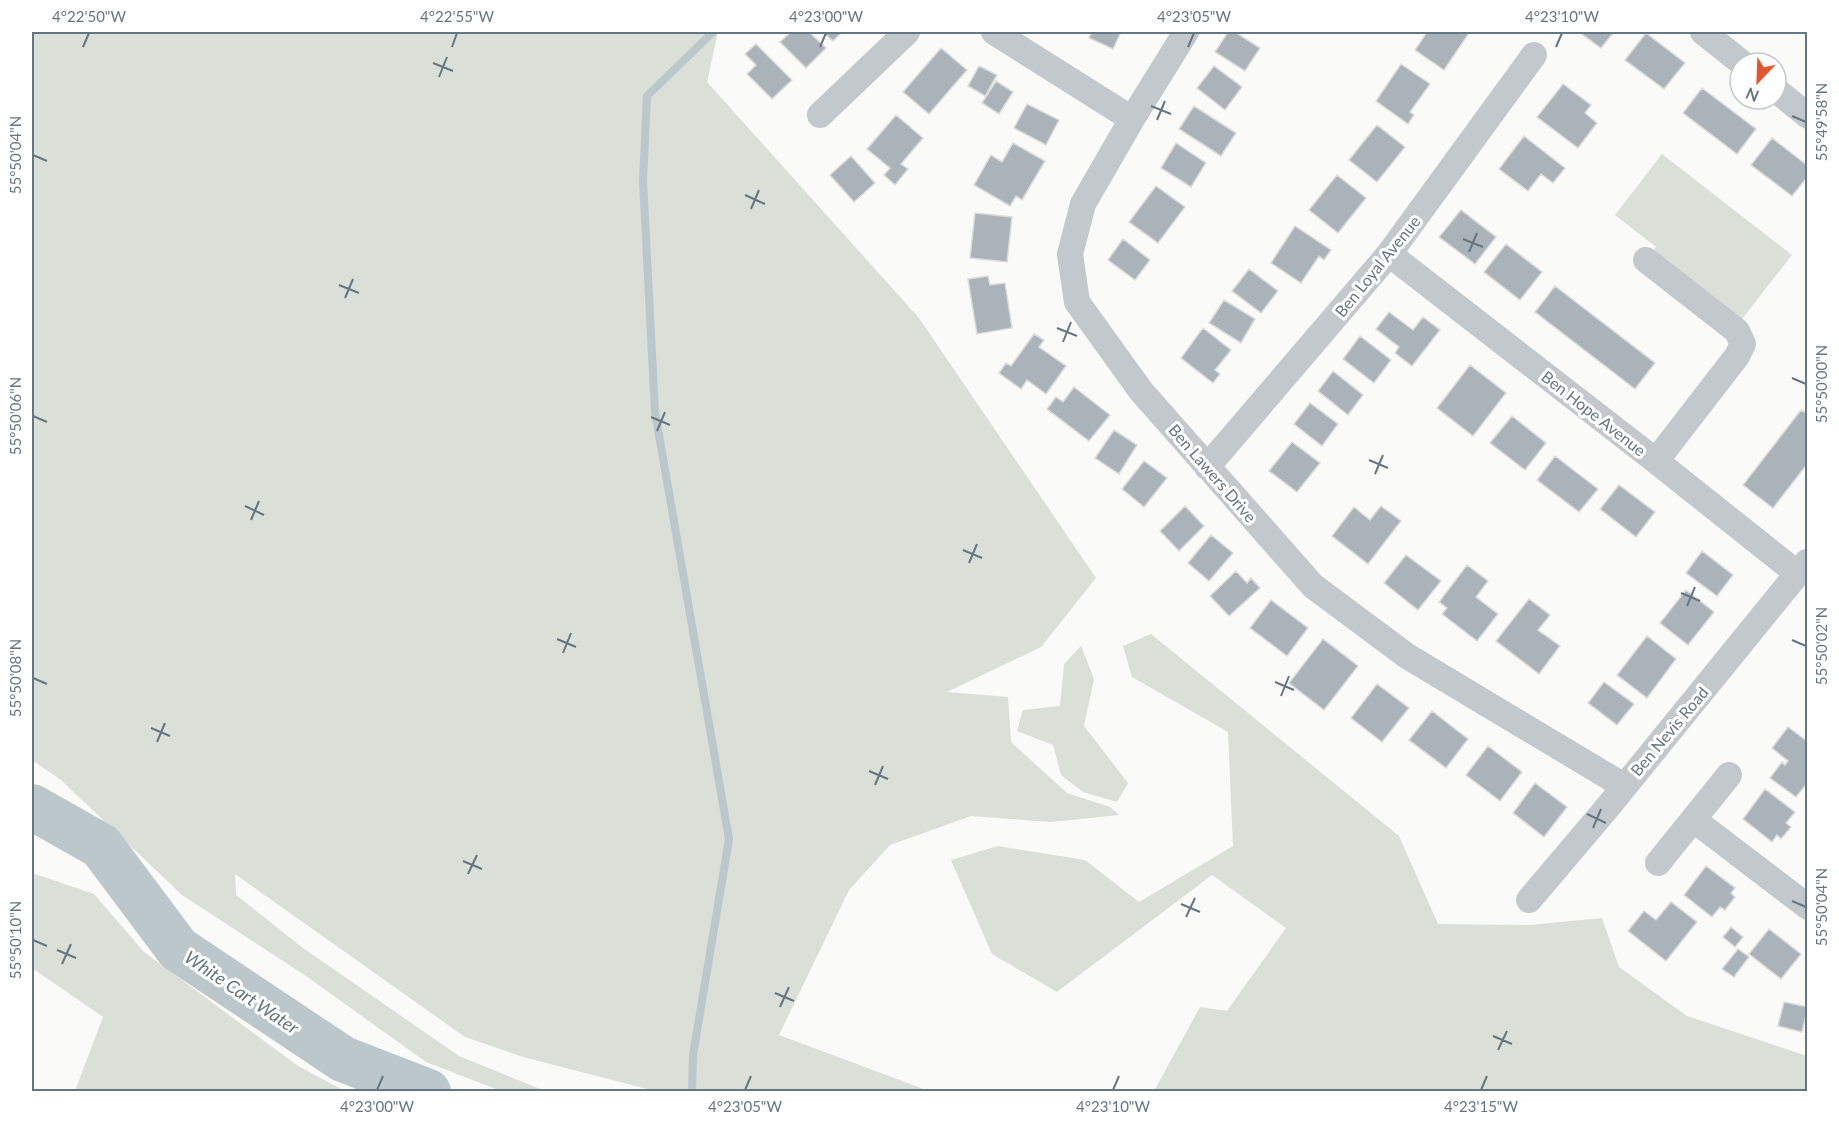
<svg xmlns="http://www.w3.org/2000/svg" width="1839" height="1123" font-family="Lato,sans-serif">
	<rect width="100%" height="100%" fill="#fafaf8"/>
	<!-- green -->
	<path fill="#dadfd7" d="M 32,32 L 718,32 L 707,82 L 919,318 L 1096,578 L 1041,647 L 947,692 L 1008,697 L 1011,742 L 1067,793 L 1110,807 L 1119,815 L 1051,822 L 971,816 L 890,845 L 849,890 L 779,1035 L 929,1091 L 655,1091 L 523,1057 L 465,1037 L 235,874 L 236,895 L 303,948 L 459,1056 L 545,1091 L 501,1091 L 426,1062 L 306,976 L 182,895 L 61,780 L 32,760 Z
		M 1662,154 L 1792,255 L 1742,319 L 1653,251 L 1656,247 L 1615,215 Z
		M 1151,634 L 1399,836 L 1438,924 L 1530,925 L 1602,918 L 1619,967 L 1687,1016 L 1807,1056 L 1807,1091 L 1154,1091 L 1200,1007 L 1227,1011 L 1286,928 L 1212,875 L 1057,992 L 992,954 L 951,860 L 998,846 L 1085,860 L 1139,902 L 1233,846 L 1228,732 L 1132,677 L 1123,646 Z
		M 1081,646 L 1094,679 L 1084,726 L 1128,783 L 1117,802 L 1083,792 L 1061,775 L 1053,745 L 1017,731 L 1023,710 L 1060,706 L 1064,664 Z
		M 32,873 L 94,894 L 144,952 L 298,1066 L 345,1091 L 75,1091 L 103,1017 L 32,968 Z"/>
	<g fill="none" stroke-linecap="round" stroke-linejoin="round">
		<!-- stream -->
		<path stroke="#bbc7cb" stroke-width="8" d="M 692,1092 L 693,1055 L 729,839 L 655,412 L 643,181 L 647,96 L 713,32"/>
		<!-- river -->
		<path stroke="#bbc7cb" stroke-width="46" d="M 32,807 L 101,846 L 178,949 L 343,1059 L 428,1092"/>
	</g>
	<!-- building -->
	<path fill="#aab3b9" stroke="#dcdcda" stroke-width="1.5" d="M 791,32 L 809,32 L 826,48 L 806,68 L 780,42 Z
		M 823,32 L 842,32 L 833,41 Z
		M 1092,32 L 1121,32 L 1113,49 L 1089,38 Z
		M 1228,32 L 1235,32 L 1260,48 L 1245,71 L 1215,52 Z
		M 1427,32 L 1467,32 L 1469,33 L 1444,70 L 1415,50 Z
		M 1579,32 L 1614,32 L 1601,48 Z
		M 1646,33 L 1685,63 L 1664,89 L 1625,60 Z
		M 756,44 L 792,80 L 772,99 L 747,74 L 756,65 L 745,54 Z
		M 941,48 L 967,70 L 929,114 L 903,92 Z
		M 1401,64 L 1430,84 L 1410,112 L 1414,115 L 1408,124 L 1376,101 Z
		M 979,66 L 997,75 L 985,96 L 968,86 Z
		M 1214,66 L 1242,87 L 1225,110 L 1197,88 Z
		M 996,81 L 1013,92 L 999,114 L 982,103 Z
		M 1563,84 L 1591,105 L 1585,113 L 1597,123 L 1578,148 L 1537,117 Z
		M 1702,88 L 1756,129 L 1737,154 L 1683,113 Z
		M 1027,104 L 1059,120 L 1046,145 L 1014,128 Z
		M 1194,106 L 1236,133 L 1221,156 L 1179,129 Z
		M 896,115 L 923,138 L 901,164 L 908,169 L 895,185 L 884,175 L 890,168 L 867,149 Z
		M 1377,125 L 1405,147 L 1377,182 L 1349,160 Z
		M 1524,136 L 1565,168 L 1553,183 L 1541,174 L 1528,191 L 1499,169 Z
		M 1772,138 L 1808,166 L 1808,176 L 1792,196 L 1751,165 Z
		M 1013,143 L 1045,161 L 1022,200 L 1016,196 L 1010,206 L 974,185 L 991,155 L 1002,162 Z
		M 1176,143 L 1206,163 L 1191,187 L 1161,168 Z
		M 851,156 L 875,183 L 854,202 L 830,175 Z
		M 1337,175 L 1366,198 L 1338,233 L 1309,210 Z
		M 1156,186 L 1185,207 L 1158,243 L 1129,222 Z
		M 1461,210 L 1496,237 L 1475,264 L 1439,237 Z
		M 975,213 L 1012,217 L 1007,262 L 970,258 Z
		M 1295,226 L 1331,250 L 1324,260 L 1319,256 L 1301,283 L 1271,263 Z
		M 1123,239 L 1150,260 L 1135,280 L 1108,260 Z
		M 1506,244 L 1542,272 L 1520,300 L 1484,272 Z
		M 1249,269 L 1278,291 L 1261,313 L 1232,291 Z
		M 988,276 L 990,285 L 1005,283 L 1012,328 L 977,334 L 968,279 Z
		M 1555,286 L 1655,363 L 1635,389 L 1535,312 Z
		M 1224,300 L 1255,319 L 1241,343 L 1209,323 Z
		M 1389,312 L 1413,330 L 1423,317 L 1440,330 L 1412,366 L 1395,353 L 1399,347 L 1376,329 Z
		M 1203,328 L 1231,350 L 1215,370 L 1220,374 L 1213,383 L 1181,358 Z
		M 1034,334 L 1044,340 L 1039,347 L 1066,366 L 1046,394 L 1027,380 L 1021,389 L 999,373 L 1006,363 L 1011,366 Z
		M 1360,336 L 1391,360 L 1374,383 L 1343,359 Z
		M 1470,365 L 1506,393 L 1473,436 L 1437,408 Z
		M 1333,371 L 1363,395 L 1348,415 L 1318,391 Z
		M 1074,387 L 1110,415 L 1089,441 L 1047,409 L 1056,397 L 1063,402 Z
		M 1310,403 L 1338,424 L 1322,446 L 1294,424 Z
		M 1801,410 L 1808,414 L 1808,463 L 1773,508 L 1743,485 Z
		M 1512,416 L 1546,443 L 1525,470 L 1490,443 Z
		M 1114,430 L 1137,445 L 1119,474 L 1095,458 Z
		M 1292,442 L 1320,463 L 1297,492 L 1269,471 Z
		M 1555,456 L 1598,489 L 1579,512 L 1537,480 Z
		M 1144,461 L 1167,478 L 1144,507 L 1122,489 Z
		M 1619,485 L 1655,512 L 1636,537 L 1600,509 Z
		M 1185,506 L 1204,526 L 1179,551 L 1160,531 Z
		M 1381,506 L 1401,521 L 1368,564 L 1332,536 L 1354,507 L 1370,520 Z
		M 1211,535 L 1233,553 L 1209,581 L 1188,563 Z
		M 1702,551 L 1733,575 L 1717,596 L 1686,573 Z
		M 1406,555 L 1441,581 L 1418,610 L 1384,583 Z
		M 1467,565 L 1488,581 L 1476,597 L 1498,614 L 1477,641 L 1442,614 L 1447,608 L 1439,602 Z
		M 1236,571 L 1247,583 L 1251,578 L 1260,588 L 1229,616 L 1210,596 Z
		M 1686,590 L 1714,612 L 1688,645 L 1660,623 Z
		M 1529,599 L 1550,615 L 1538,630 L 1560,646 L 1539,674 L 1496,641 Z
		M 1271,600 L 1308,628 L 1287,656 L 1250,628 Z
		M 1647,636 L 1676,659 L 1647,698 L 1617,675 Z
		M 1323,639 L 1358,666 L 1324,710 L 1289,683 Z
		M 1604,682 L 1634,704 L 1617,725 L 1588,703 Z
		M 1377,684 L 1409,708 L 1382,742 L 1351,718 Z
		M 1432,711 L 1468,739 L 1446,768 L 1409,740 Z
		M 1788,727 L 1808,742 L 1808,782 L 1796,797 L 1770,778 L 1782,762 L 1785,765 L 1788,761 L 1772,748 Z
		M 1488,746 L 1522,772 L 1500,801 L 1466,775 Z
		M 1535,783 L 1567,807 L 1544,837 L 1513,813 Z
		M 1765,789 L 1795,812 L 1786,823 L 1791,827 L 1781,839 L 1777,835 L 1772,842 L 1743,819 Z
		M 1706,866 L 1735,888 L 1731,893 L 1735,897 L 1725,910 L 1720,907 L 1712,917 L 1684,895 Z
		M 1671,902 L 1697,922 L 1666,961 L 1628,931 L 1644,911 L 1656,920 Z
		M 1731,927 L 1743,937 L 1735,947 L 1723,937 Z
		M 1769,929 L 1801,954 L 1781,979 L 1749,954 Z
		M 1738,949 L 1749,957 L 1734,977 L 1722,969 Z
		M 1784,1002 L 1808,1007 L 1802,1032 L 1778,1026 Z"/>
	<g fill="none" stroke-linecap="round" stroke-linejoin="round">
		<!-- minor -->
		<path stroke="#c3c8cc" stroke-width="26" d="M 994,32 L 1132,119
			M 1186,32 L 1132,119 L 1083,204 L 1070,254 L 1077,302 L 1141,391 L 1313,586 L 1407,656 L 1624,786
			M 1703,32 L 1742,63
			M 1776,90 L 1808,116
			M 820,115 L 907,32
			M 1389,254 L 1656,461 L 1798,574
			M 1646,260 L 1737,331 L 1743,344 L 1737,356 L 1656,461
			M 1207,467 L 1389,254 L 1534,55
			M 1694,820 L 1808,907
			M 1658,863 L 1729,775
			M 1529,900 L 1607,808 L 1807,562"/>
	</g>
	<!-- ticks -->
	<path fill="none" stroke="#657683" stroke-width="2" d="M 83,47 L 89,33M 452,47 L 457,33M 820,47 L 826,33M 1188,47 L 1194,33M 1556,47 L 1562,33M 433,63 L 453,71M 439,77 L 447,57M 1151,106 L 1171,114M 1792,116 L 1806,122M 1157,120 L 1165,101M 33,155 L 47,161M 745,195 L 765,204M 751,209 L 759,190M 1463,239 L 1483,247M 1469,252 L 1477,233M 339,285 L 359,293M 345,298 L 353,279M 1057,328 L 1077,336M 1063,342 L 1071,322M 1792,378 L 1806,384M 33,416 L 47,422M 651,417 L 670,425M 657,431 L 665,412M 1369,460 L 1388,468M 1375,474 L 1383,455M 245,506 L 264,515M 251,520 L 259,501M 963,550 L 982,558M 969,563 L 977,544M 1681,593 L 1700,601M 1687,606 L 1695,587M 557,639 L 576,647M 1792,640 L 1806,646M 563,653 L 571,633M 33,678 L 47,684M 1275,682 L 1294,690M 1281,696 L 1289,676M 151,728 L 170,736M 157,742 L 165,723M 869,771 L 888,779M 875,785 L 883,766M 1587,814 L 1606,823M 1593,828 L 1601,809M 463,861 L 482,869M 468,874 L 477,855M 1792,901 L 1806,907M 1181,904 L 1200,912M 1186,917 L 1195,898M 33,940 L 47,946M 57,950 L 76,958M 62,964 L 71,944M 775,993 L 794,1001M 780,1007 L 789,987M 1493,1036 L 1512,1044M 1498,1050 L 1507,1031M 377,1090 L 383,1076M 745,1090 L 751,1076M 1113,1090 L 1119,1076M 1481,1090 L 1487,1076"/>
	<g text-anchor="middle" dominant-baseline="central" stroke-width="6" stroke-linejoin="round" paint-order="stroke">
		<!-- street labels -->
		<g font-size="16" fill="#657683" stroke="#fff">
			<text transform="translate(1377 266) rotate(-51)">Ben Loyal Avenue</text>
			<text transform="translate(1594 413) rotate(38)">Ben Hope Avenue</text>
			<text transform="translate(1213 473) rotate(49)">Ben Lawers Drive</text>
			<text transform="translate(1669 731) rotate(-50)">Ben Nevis Road</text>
		</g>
		<!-- water labels -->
		<g font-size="18" font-style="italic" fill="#60757c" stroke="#fff">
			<text transform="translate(242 992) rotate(34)">White Cart Water</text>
		</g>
	</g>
	<!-- border -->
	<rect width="1839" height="1123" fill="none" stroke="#ffffff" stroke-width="66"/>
	<!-- north arrow -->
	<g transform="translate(1758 81) rotate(203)"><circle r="28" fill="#ffffff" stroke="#c1c8cd" stroke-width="1.5"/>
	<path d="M0-4.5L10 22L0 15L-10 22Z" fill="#e4572e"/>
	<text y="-9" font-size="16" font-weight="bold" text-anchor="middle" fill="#657683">N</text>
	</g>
	<rect x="33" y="33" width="1773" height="1057" fill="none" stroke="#657683" stroke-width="2"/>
	<g font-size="15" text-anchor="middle" fill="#657683">
		<text x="89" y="22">4°22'50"W</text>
		<text x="457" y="22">4°22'55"W</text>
		<text x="826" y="22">4°23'00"W</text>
		<text x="1194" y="22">4°23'05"W</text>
		<text x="1562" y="22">4°23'10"W</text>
		<text transform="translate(1822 122) rotate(-90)" y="5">55°49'58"N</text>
		<text transform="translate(16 155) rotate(-90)" y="5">55°50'04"N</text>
		<text transform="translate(1822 384) rotate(-90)" y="5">55°50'00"N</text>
		<text transform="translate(16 416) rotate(-90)" y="5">55°50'06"N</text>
		<text transform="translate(1822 646) rotate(-90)" y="5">55°50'02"N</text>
		<text transform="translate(16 678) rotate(-90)" y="5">55°50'08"N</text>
		<text transform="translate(1822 907) rotate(-90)" y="5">55°50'04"N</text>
		<text transform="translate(16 940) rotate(-90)" y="5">55°50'10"N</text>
		<text x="377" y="1112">4°23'00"W</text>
		<text x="745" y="1112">4°23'05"W</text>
		<text x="1113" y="1112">4°23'10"W</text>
		<text x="1481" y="1112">4°23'15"W</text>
	</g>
</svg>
